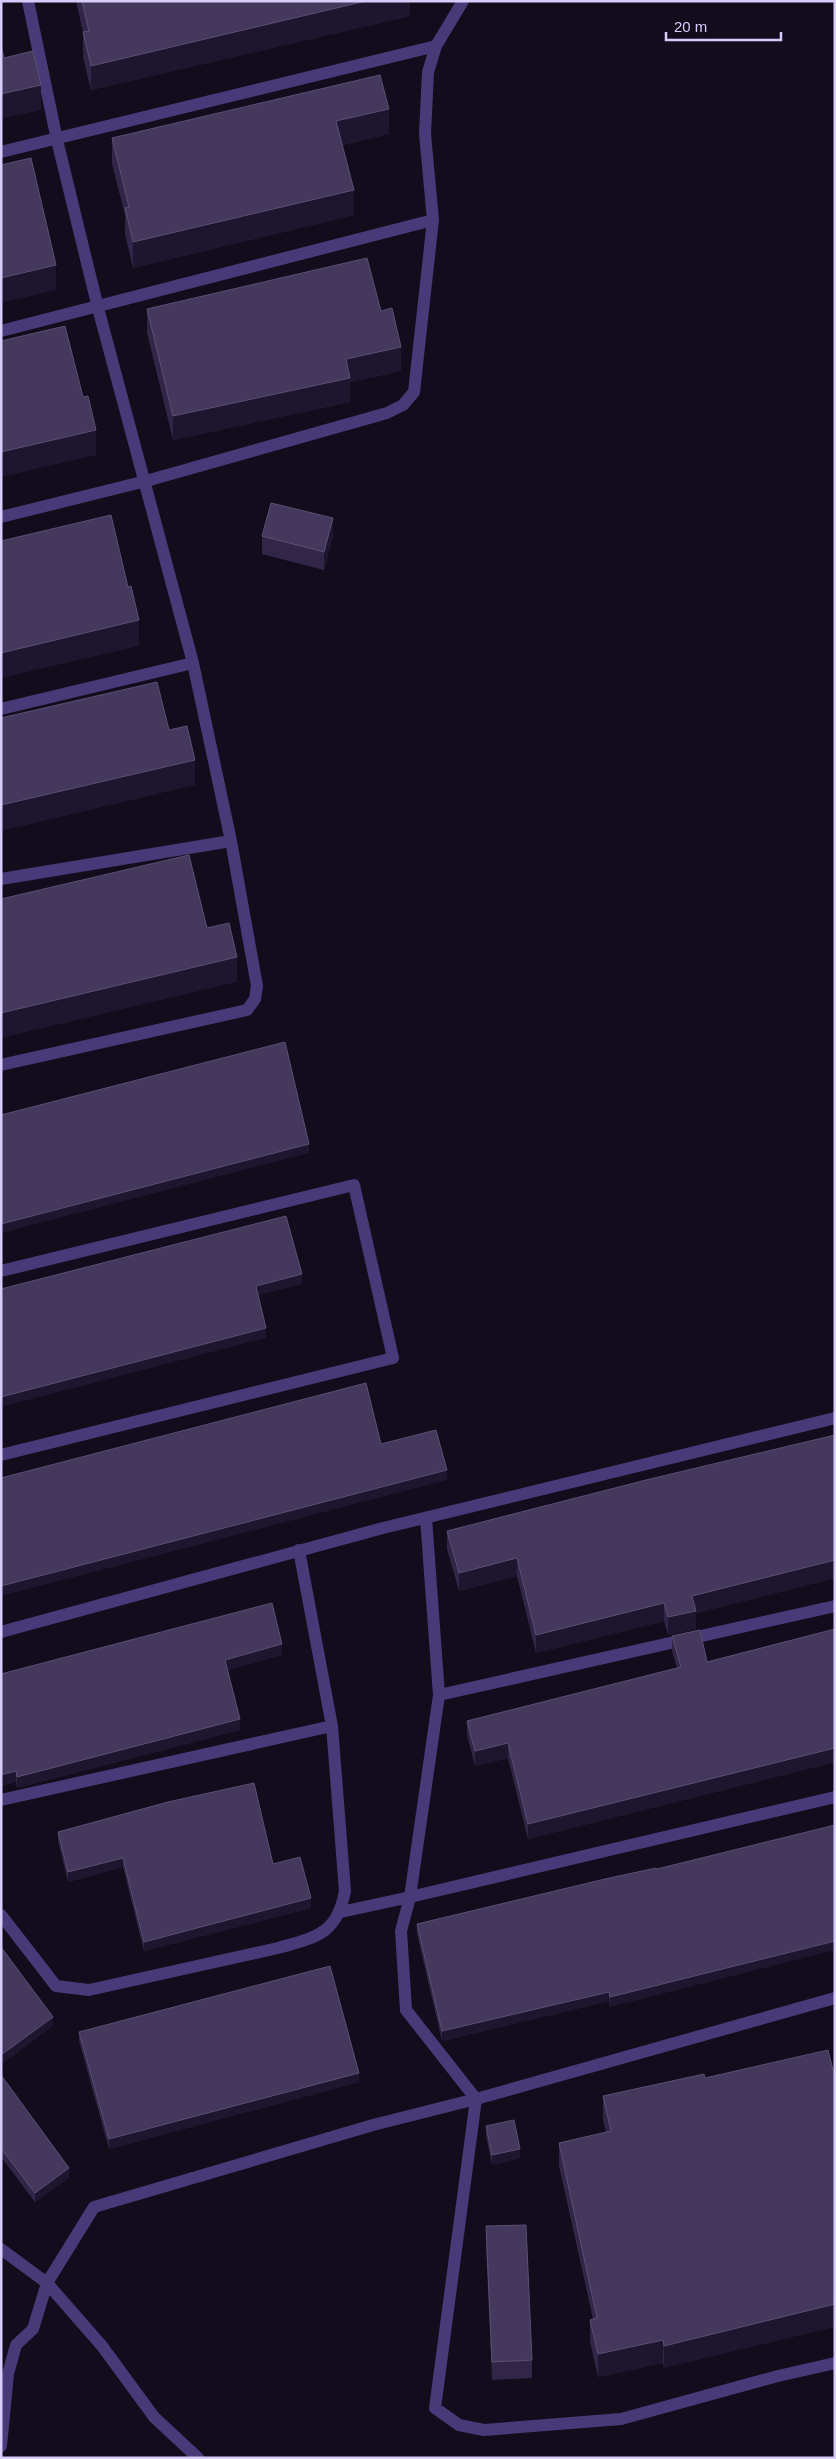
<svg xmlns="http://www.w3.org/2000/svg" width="836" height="2459" font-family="Helvetica,sans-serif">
	<rect width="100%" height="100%" fill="#120d1c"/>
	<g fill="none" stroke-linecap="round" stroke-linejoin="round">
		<!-- street -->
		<path stroke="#463b78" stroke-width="12" d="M 1,152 L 436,46
			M 1,331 L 433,220
			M 1,517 L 146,481 L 387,413 L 403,405 L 414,392 L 433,220 L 425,134 L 428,72 L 436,46 L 463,1
			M 1,709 L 193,663
			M 1,879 L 231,841
			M 1,1065 L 247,1010 L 255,999 L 257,986 L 231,841 L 193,663 L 98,308 L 57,140 L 28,1
			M 1,1271 L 354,1185 L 393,1358 L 1,1455
			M 426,1518 L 439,1695 L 410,1897 L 835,1797
			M 1,1632 L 383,1528 L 835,1418
			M 439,1695 L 835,1606
			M 1,1800 L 332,1726
			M 341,1912 L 410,1897 L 401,1931 L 406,2010 L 476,2099 L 835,1998
			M 1,1915 L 56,1986 L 89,1990 L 278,1948 C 317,1937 337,1934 345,1891 L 332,1726 L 299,1550
			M 1,2249 L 47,2283 L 102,2346 L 154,2417 L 198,2458
			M 1,2446 L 8,2374 L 16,2345 L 33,2329 L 47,2283 L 94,2207 L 373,2125 L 476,2099 L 435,2408 L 459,2425 L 484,2430 L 621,2419 L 778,2376 L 835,2363"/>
	</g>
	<!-- wall -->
	<path fill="#322648" d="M 76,1 L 410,1 L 410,16 L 91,90 L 83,57 L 83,32 Z
		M 389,134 L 342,145 L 354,215 L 133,268 L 125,234 L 125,215 L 112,164 L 112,138 Z
		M 147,309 L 381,311 L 401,371 L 350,382 L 350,402 L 173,440 L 147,333 Z
		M 262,536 L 333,536 L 324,570 L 262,554 Z
		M 835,1435 L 835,1578 L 696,1613 L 696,1629 L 668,1635 L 664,1621 L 536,1653 L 517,1576 L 459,1591 L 447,1549 L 447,1531 Z
		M 835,1629 L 835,1762 L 528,1839 L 508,1758 L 475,1766 L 467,1735 L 467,1721 L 677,1668 L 672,1651 L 672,1636 L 707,1662 Z
		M 282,1655 L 228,1670 L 240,1730 L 17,1788 L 16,1782 L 1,1786 L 1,1674 Z
		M 58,1832 L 273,1864 L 311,1908 L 144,1951 L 123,1867 L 68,1882 L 58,1841 Z
		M 656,1868 L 610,2007 L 609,2001 L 442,2041 L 417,1934 L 417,1924 Z
		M 79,2032 L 359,2082 L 109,2149 L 79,2041 Z
		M 704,2074 L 664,2368 L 663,2363 L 598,2377 L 590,2342 L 590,2320 L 593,2319 L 559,2166 L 559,2143 L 606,2133 L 603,2119 L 603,2096 Z
		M 1,2075 L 69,2178 L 35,2202 L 1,2157 Z
		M 486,2126 L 520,2158 L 492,2165 L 486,2136 Z
		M 486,2226 L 532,2360 L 532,2378 L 492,2380 L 486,2244 Z"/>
	<!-- shaded-wall -->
	<path fill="#1e152f" d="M 366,1 L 410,1 L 410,16 L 91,90 L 91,66 Z
		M 41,85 L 41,110 L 1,119 L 1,94 Z
		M 389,109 L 389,134 L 336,146 L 336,121 Z
		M 354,190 L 354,215 L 133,268 L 133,242 Z
		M 56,265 L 56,290 L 1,303 L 1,278 Z
		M 401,347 L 401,371 L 350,382 L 350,402 L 173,440 L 173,416 L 346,359 Z
		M 96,430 L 96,455 L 1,477 L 1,452 Z
		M 333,518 L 333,536 L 324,570 L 324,552 Z
		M 139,620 L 139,646 L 1,678 L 1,653 Z
		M 195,760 L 195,785 L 1,831 L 1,805 Z
		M 237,957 L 237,982 L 1,1038 L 1,1013 Z
		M 309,1144 L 309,1153 L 1,1233 L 1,1224 Z
		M 302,1274 L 302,1284 L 256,1296 L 256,1286 Z
		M 266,1328 L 266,1338 L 1,1407 L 1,1397 Z
		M 447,1470 L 447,1480 L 1,1596 L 1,1586 Z
		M 517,1558 L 517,1576 L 459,1591 L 459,1573 Z
		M 835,1560 L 835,1578 L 696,1613 L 696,1629 L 668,1635 L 668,1617 L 692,1596 Z
		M 664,1603 L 664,1621 L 536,1653 L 536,1635 Z
		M 282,1644 L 282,1655 L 225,1671 L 225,1660 Z
		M 240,1719 L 240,1730 L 17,1788 L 17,1777 Z
		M 508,1743 L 508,1758 L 475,1766 L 475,1751 Z
		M 835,1748 L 835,1762 L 528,1839 L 528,1824 Z
		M 16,1771 L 16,1782 L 1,1786 L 1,1775 Z
		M 123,1858 L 123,1867 L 68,1882 L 68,1872 Z
		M 311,1898 L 311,1908 L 144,1951 L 144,1942 Z
		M 835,1941 L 835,1950 L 610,2007 L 610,1997 Z
		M 609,1992 L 609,2001 L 442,2041 L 442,2031 Z
		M 53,2017 L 53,2026 L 1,2065 L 1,2055 Z
		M 359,2073 L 359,2082 L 109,2149 L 109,2139 Z
		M 520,2149 L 520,2158 L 492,2165 L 492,2155 Z
		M 69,2168 L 69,2178 L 35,2202 L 35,2193 Z
		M 835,2304 L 835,2327 L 664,2368 L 664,2346 Z
		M 663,2340 L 663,2363 L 598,2377 L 598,2354 Z"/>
	<!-- building -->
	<path fill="#44385c" stroke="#5b4f75" d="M 82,1 L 366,1 L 91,66 L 83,32 L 89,31 Z
		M 1,46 L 4,58 L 33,51 L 41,85 L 1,94 Z
		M 380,75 L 389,109 L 336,121 L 354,190 L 133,242 L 125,208 L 129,207 L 112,138 Z
		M 31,158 L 56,265 L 1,278 L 1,165 Z
		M 367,258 L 381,311 L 392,308 L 401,347 L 346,359 L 350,378 L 173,416 L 147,309 Z
		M 65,326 L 83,397 L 88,396 L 96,430 L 1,452 L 1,341 Z
		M 271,503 L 333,518 L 324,552 L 262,536 Z
		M 111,515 L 128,587 L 131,586 L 139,620 L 1,653 L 1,541 Z
		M 157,682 L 169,730 L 187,726 L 195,760 L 1,805 L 1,718 Z
		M 189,855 L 207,928 L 229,923 L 237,957 L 1,1013 L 1,899 Z
		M 285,1042 L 309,1144 L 1,1224 L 1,1115 Z
		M 286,1216 L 302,1274 L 256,1286 L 266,1328 L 1,1397 L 1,1289 Z
		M 366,1383 L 381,1444 L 436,1430 L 447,1470 L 1,1586 L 1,1478 Z
		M 835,1435 L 835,1560 L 692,1596 L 696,1611 L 668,1617 L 664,1603 L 536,1635 L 517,1558 L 459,1573 L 447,1531 L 646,1480 Z
		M 272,1603 L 282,1644 L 225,1660 L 240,1719 L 17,1777 L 16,1771 L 1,1775 L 1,1674 Z
		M 835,1629 L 835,1748 L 528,1824 L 508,1743 L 475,1751 L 467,1721 L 681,1667 L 672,1636 L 700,1630 L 707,1662 Z
		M 254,1783 L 273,1864 L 300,1857 L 311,1898 L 144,1942 L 123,1858 L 68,1872 L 58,1832 L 168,1802 Z
		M 835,1825 L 835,1941 L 610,1997 L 609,1992 L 442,2031 L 417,1924 L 605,1879 L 656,1868 L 657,1869 Z
		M 1,1947 L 53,2017 L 1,2055 Z
		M 330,1966 L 359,2073 L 109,2139 L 79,2032 Z
		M 828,2050 L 835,2078 L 835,2304 L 664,2346 L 663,2340 L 598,2354 L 590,2320 L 597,2318 L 559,2143 L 611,2131 L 603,2096 L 704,2074 L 705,2078 Z
		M 1,2075 L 69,2168 L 35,2193 L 1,2148 Z
		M 514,2120 L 520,2149 L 492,2155 L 486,2126 Z
		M 526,2225 L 532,2360 L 492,2362 L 486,2226 Z"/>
	<!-- border -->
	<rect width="836" height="2459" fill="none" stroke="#d8ccfb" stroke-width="5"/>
	<!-- scale -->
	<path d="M666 32v8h115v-8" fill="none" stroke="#d8ccfb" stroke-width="2.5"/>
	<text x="674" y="32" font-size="15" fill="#d8ccfb" stroke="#120d1c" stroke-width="4" paint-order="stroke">20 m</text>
</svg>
